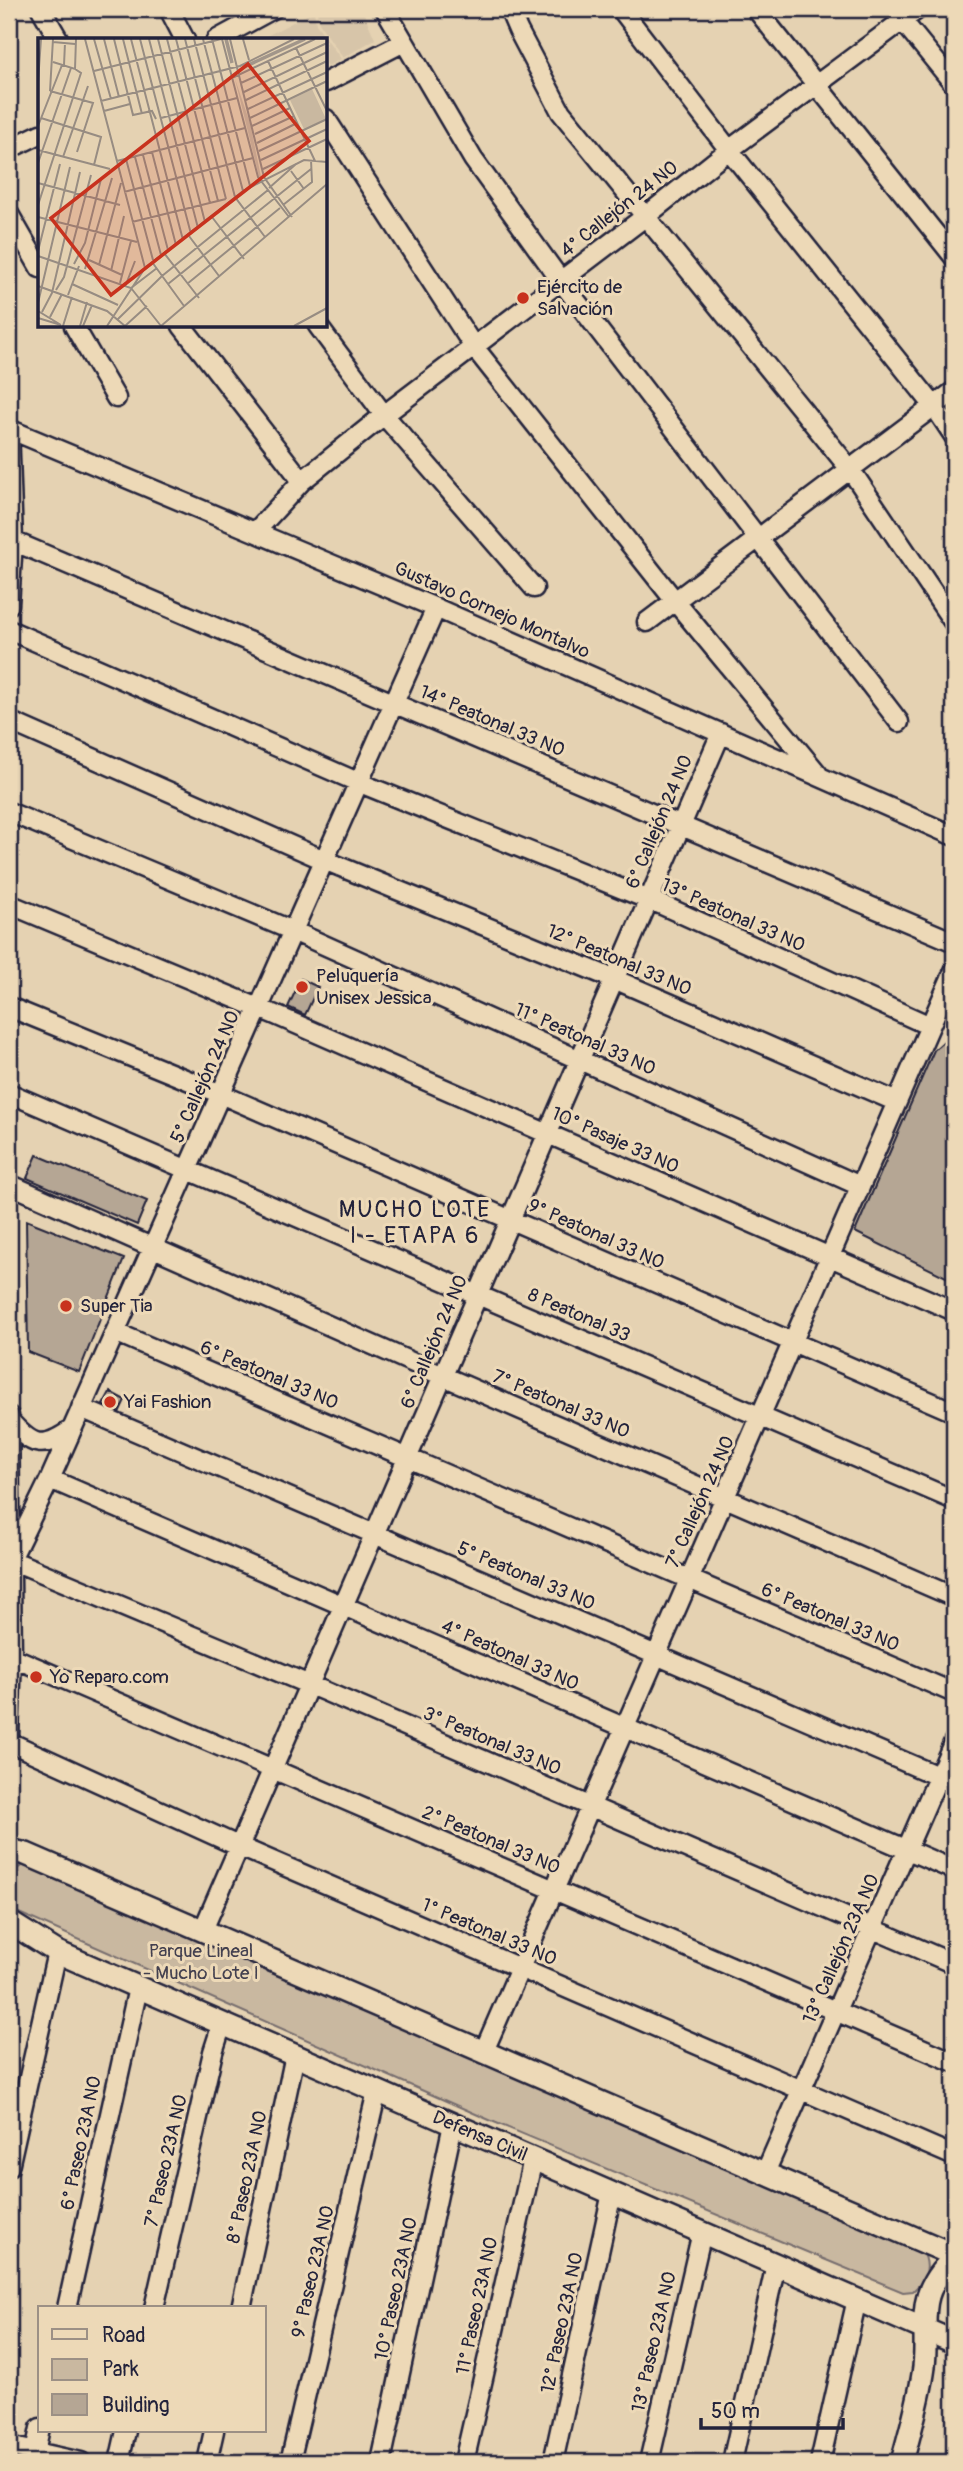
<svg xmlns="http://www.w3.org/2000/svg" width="963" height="2471" font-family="Pangolin,sans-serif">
	<rect width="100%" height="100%" fill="#e5d2b2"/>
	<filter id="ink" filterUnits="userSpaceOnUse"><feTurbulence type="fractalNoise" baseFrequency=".0143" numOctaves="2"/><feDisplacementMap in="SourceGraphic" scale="14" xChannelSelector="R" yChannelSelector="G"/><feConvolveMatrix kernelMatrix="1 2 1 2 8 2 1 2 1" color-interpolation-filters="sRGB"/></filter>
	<g filter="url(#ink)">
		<!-- built -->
		<path fill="#d7c5a9" d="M 321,9 L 362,9 L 375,39 L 343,58 L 319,23 L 317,12 Z
			M 314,11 L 316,24 L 341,59 L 326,67 L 326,40 L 259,40 Z"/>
		<!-- green -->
		<path fill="#c9b8a0" stroke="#766d6e" stroke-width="2" d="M 24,1865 L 33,1865 L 921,2248 C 931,2265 928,2278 913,2291 L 903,2292 L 494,2122 L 12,1910 C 3,1896 7,1871 24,1865 Z"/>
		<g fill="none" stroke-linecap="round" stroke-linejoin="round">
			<!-- canal -->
			<path stroke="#a2968a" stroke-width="19" d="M 952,2462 L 954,2455"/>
		</g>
		<!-- building -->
		<path fill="#b5a694" stroke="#22223b" stroke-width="2" d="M 301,979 L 318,987 L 305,1015 L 288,1007 Z
			M 954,1032 L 954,1281 L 855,1232 L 934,1050 Z
			M 37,1155 L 147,1201 L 137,1225 L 27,1178 Z
			M 26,1220 L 124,1259 L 79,1372 L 28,1352 Z
			M 110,1392 L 125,1400 L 119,1413 L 103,1405 Z"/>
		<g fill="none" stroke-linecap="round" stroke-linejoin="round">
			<defs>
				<path id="minor" d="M 41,9 L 59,40
					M 169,9 L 185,40
					M 385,9 L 473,159 L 561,281 L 899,722
					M 509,9 L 518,30 L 561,112 L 850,469 L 954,623
					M 621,9 L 729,150 L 934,406 L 954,436
					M 756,9 L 954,257
					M 893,9 L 954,84
					M 216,40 L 273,9
					M 326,82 L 404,42
					M 326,119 L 474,347 L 675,601 L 818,774
					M 9,149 L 40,134
					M 9,214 L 40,268
					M 74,326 L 116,398
					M 182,326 L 302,481
					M 318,326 L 384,415 L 534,588
					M 9,427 L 13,541 L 9,605
					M 9,429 L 436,608 L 954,836
					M 256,531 L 302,481 L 384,415 L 646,216 L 729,150 L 918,9
					M 13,541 L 954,942
					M 647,622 L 954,391
					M 9,630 L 360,783 L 662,905 L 930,1026
					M 9,721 L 324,860 L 614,979 L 897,1102
					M 9,812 L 293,931 L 860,1186
					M 9,904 L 273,1014 L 954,1311
					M 9,1007 L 195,1083 L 954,1412
					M 9,1093 L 954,1500
					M 9,1184 L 443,1376 L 954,1597
					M 115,1332 L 954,1693
					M 81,1408 L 954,1783
					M 9,1416 L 12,1657 L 9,1738
					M 9,1420 C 32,1446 42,1451 72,1429
					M 50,1479 L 954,1870
					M 9,1559 L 324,1691 L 954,1964
					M 11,1559 L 50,1479 L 436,608
					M 12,1657 L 954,2062
					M 9,1742 L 238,1846 L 954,2156
					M 203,1930 L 721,733
					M 484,2051 L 954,971
					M 9,2167 L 57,1952
					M 765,2173 L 954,1741
					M 67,2308 L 138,1988
					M 154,2308 L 213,2052 L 222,2024
					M 241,2308 L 295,2055
					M 9,2446 L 81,2462
					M 33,2462 L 40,2428
					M 119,2462 L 126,2431
					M 207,2462 L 214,2431
					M 290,2462 L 377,2091
					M 381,2462 L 453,2124
					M 464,2462 L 533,2159
					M 553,2462 L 612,2193
					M 649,2462 L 702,2232
					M 732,2462 L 776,2264
					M 820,2462 L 857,2299"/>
				<path id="tertiary" d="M 9,1850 L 26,1854 L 954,2255
					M 9,1922 L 57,1952 L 954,2342
					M 902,2462 C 910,2431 920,2399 924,2367 C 929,2320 913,2296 954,2258"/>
			</defs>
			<!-- minor casing -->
			<use href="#minor" stroke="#22223b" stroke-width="23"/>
			<!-- tertiary casing -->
			<use href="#tertiary" stroke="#22223b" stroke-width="26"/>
			<!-- minor -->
			<use href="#minor" stroke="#edd9b7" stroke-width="18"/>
			<!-- tertiary -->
			<use href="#tertiary" stroke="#edd9b7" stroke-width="21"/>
		</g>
	</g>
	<!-- markers -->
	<g fill="#c8321e" stroke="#edd9b7" stroke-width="2.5">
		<circle cx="523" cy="298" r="7"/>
		<circle cx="302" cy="987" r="7"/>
		<circle cx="66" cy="1306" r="7"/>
		<circle cx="110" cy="1402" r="7"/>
		<circle cx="36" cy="1677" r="7"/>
	</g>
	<g text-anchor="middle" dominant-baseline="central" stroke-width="6" stroke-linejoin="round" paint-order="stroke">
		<!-- street labels -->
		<g font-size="19" fill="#22223b" stroke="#edd9b7">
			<text transform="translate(619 209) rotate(-38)">4° Callejón 24 NO</text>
			<text transform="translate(492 610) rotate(24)">Gustavo Cornejo Montalvo</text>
			<text transform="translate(492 721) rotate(23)">14° Peatonal 33 NO</text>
			<text transform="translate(659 822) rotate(-67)">6° Callejón 24 NO</text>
			<text transform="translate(733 915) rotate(24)">13° Peatonal 33 NO</text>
			<text transform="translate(619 960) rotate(23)">12° Peatonal 33 NO</text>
			<text transform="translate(585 1039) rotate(24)">11° Peatonal 33 NO</text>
			<text transform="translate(205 1077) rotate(-66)">5° Callejón 24 NO</text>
			<text transform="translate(615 1140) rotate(24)">10° Pasaje 33 NO</text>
			<text transform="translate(596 1234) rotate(24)">9° Peatonal 33 NO</text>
			<text transform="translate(579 1315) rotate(23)">8 Peatonal 33</text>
			<text transform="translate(434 1342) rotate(-67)">6° Callejón 24 NO</text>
			<text transform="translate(269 1375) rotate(23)">6° Peatonal 33 NO</text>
			<text transform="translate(561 1404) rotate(23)">7° Peatonal 33 NO</text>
			<text transform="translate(700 1502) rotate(-66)">7° Callejón 24 NO</text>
			<text transform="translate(526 1576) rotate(23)">5° Peatonal 33 NO</text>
			<text transform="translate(830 1617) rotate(23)">6° Peatonal 33 NO</text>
			<text transform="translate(510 1655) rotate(24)">4° Peatonal 33 NO</text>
			<text transform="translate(492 1741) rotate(23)">3° Peatonal 33 NO</text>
			<text transform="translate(491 1840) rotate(23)">2° Peatonal 33 NO</text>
			<text transform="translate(489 1932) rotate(23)">1° Peatonal 33 NO</text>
			<text transform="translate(841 1949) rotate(-66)">13° Callejón 23A NO</text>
			<text transform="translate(480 2136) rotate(23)">Defensa Civil</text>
			<text transform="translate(81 2143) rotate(-78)">6° Paseo 23A NO</text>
			<text transform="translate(166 2161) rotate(-77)">7° Paseo 23A NO</text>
			<text transform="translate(247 2177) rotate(-78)">8° Paseo 23A NO</text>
			<text transform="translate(313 2272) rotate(-77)">9° Paseo 23A NO</text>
			<text transform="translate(396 2289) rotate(-78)">10° Paseo 23A NO</text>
			<text transform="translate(477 2306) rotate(-78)">11° Paseo 23A NO</text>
			<text transform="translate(562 2323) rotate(-78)">12° Paseo 23A NO</text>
			<text transform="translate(654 2342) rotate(-77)">13° Paseo 23A NO</text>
		</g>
		<!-- poi labels -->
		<g font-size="19" fill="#22223b" stroke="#edd9b7" text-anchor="start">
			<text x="537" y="287">Ejército de<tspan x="537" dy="22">Salvación</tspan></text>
			<text x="316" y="976">Peluquería<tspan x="316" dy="22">Unisex Jessica</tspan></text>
			<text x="80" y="1306">Super Tia</text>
			<text x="124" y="1402">Yai Fashion</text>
			<text x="50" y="1677">Yo Reparo.com</text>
		</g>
		<!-- park labels -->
		<g font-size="19" fill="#43404f" stroke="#edd9b7">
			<text x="201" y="1951">Parque Lineal<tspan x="201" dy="22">- Mucho Lote I</tspan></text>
		</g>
		<!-- quarter labels -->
		<g font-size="23" letter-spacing="2" fill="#22223b" stroke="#edd9b7">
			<text x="415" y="1209">MUCHO LOTE<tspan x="415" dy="26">I - ETAPA 6</tspan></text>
		</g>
	</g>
	<!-- overview -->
	<g transform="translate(38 38)">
		<rect width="289" height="289" fill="#e5d2b2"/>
		<path d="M 197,41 L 212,85 L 223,139 L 221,139 ZM 274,51 L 288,81 L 266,91 L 252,62 Z" fill="#c9b8a0"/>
		<path fill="none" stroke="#a2968a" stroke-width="3.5" d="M 188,1 L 194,25M 206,29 L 267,1"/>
		<path fill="none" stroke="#978c82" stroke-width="2" d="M 47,1 L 107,230M 56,1 L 73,61M 66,1 L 81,59M 76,1 L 95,77 L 114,73 L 118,81M 85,1 L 104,76M 93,1 L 145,202M 102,1 L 153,196M 111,1 L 160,190M 120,1 L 167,184M 129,1 L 172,165M 138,1 L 180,163M 147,1 L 188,161M 156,1 L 197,159 L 227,199M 165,1 L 205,153M 174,1 L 212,148M 184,1 L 220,139 L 251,179M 192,1 L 226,139 L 254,179M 205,1 L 211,22M 15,4 L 37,6M 258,10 L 289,73M 230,23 L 277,123M 15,24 L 37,31 L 38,1M 26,27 L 27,5M 56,33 L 183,1M 194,40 L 277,1M 0,44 L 3,1M 203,45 L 289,5M 12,53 L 55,65 L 39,114M 12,53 L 15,1M 206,54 L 289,14M 208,62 L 289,23M 63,63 L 202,28 L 256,1M 210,71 L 289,34M 66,73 L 92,66M 3,80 L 63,99 L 56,127M 123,80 L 199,60M 212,80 L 289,43M 0,88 L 24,27M 214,88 L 252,70M 217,96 L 256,78M 219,105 L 259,85M 0,112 L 72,131M 221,113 L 289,81M 114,114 L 138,207M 105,117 L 130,212M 25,119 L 50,48M 97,119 L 123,217M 88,121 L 115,222M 223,122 L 289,91M 79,123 L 207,90M 0,125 L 33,30M 225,131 L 289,101M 253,133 L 266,151M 0,145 L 82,167M 231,150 L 258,126M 86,154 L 215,120M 0,167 L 43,35 L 37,31M 245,167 L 274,144 L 273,122M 0,179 L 99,204M 174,179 L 206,221M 94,184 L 188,161M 151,198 L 181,238M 0,213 L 22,126M 126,215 L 161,260M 0,218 L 93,250 L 123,288M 51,222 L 84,237M 114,224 L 146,268M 36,226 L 47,205 L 63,141M 61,227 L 83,145M 47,231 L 74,140M 73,233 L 86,178M 82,245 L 93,203M 34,246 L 80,267M 130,246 L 273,131M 149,246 L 242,170M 0,248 L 69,273 L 87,288M 87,249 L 97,223M 93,250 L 119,230M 18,252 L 26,239 L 53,137M 30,257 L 41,228M 0,265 L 32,129M 0,273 L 23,287M 4,274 L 14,255 L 42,134M 12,279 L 24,256M 0,280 L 23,287M 80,281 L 124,238 L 230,152M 25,288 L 34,259M 42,288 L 49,264M 45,288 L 54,267M 69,288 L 107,230 L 205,153 L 266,122 L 289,124M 87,288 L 109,268M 123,288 L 289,146M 256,288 L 289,270"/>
		<path fill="#c8321e" fill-opacity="0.15" stroke="#c8321e" stroke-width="3.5" d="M 210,26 L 271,103 L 73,257 L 13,180 Z"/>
		<rect width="289" height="289" fill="none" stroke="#22223b" stroke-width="3.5"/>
	</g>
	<!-- margin -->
	<rect width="963" height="2471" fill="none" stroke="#edd9b7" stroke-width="35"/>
	<rect x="18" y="18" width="928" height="2436" fill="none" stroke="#22223b" stroke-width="2.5" filter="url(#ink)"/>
	<!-- legend -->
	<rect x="38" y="2306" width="228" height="126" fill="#edd9b7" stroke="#9c9085" stroke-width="2"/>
	<rect x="52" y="2329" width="35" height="10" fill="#edd9b7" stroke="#9c9085" stroke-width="2"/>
	<text x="102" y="2342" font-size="21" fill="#22223b">Road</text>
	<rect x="52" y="2359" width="35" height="21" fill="#c9b8a0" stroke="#9c9085" stroke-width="2"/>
	<text x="102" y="2376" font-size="21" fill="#22223b">Park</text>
	<rect x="52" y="2394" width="35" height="21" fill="#b5a694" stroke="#9c9085" stroke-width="2"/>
	<text x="102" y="2412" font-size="21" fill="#22223b">Building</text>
	<!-- scale -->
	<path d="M701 2418v10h142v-10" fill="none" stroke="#22223b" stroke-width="3.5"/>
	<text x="711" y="2418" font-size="21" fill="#22223b" stroke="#edd9b7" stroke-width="5" paint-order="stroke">50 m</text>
</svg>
